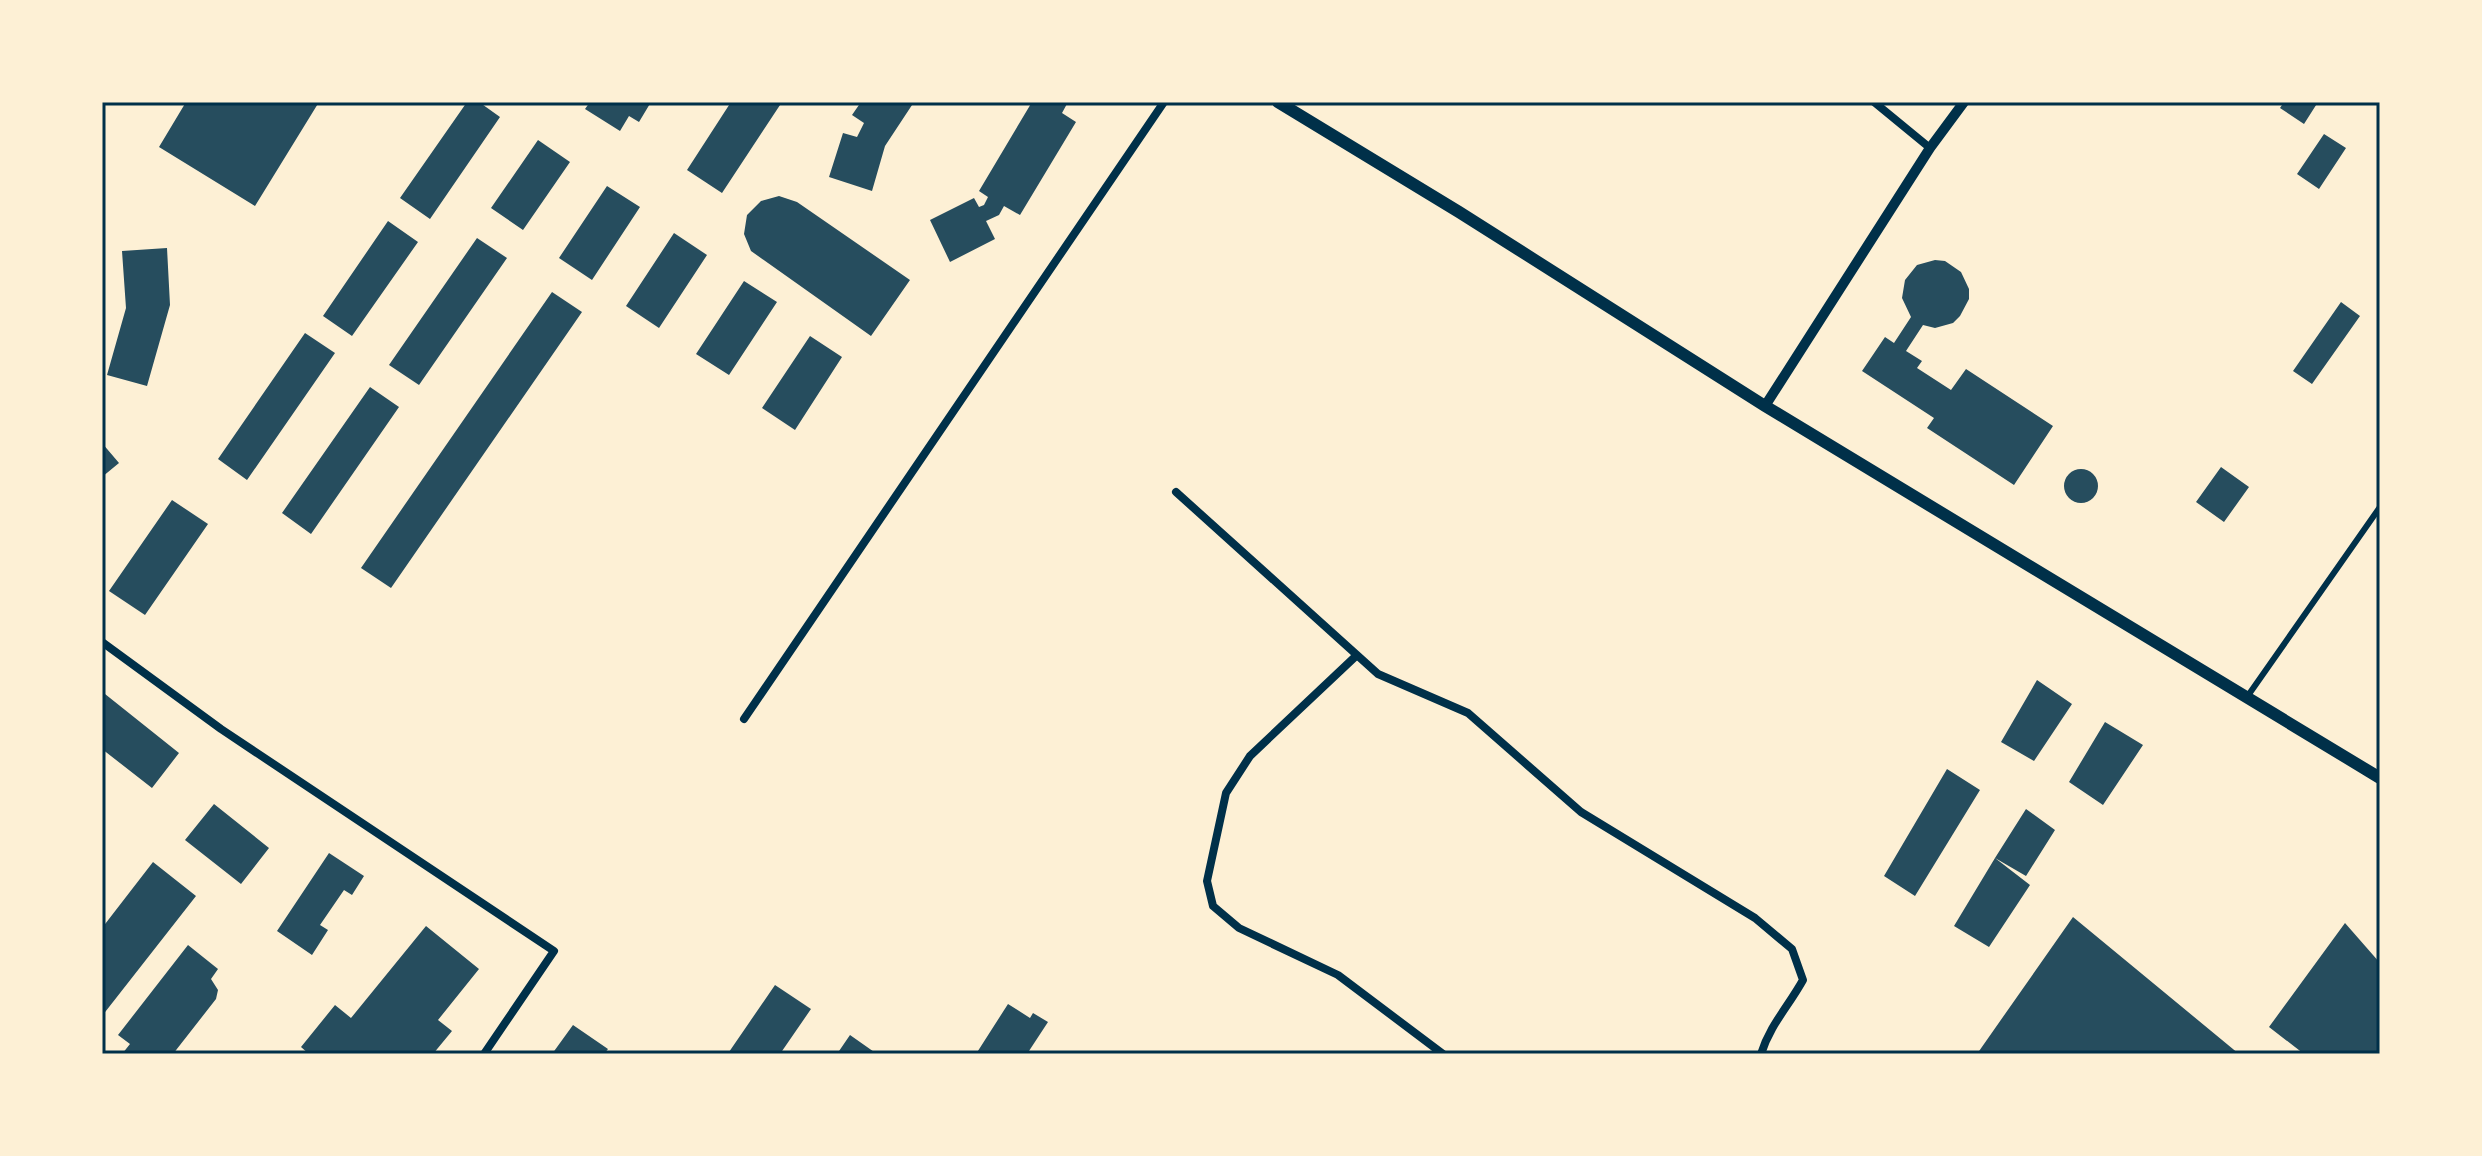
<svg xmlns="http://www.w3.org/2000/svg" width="2482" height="1156" font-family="Manrope,sans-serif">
	<rect width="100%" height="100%" fill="#fdf0d5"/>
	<!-- building -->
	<path fill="#264d5e" d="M 186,102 L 319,102 L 255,206 L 159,147 Z
		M 467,102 L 479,102 L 500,117 L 430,219 L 400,198 Z
		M 590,102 L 651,102 L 639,122 L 629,116 L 620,131 L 585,109 Z
		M 731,102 L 782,102 L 722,193 L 687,170 Z
		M 861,102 L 914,102 L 885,146 L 872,191 L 829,177 L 843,133 L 857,137 L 864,123 L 852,115 Z
		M 1032,102 L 1068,102 L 1062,113 L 1076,122 L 1020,215 L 1004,206 L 999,215 L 986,221 L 995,239 L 950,262 L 930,220 L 974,198 L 979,207 L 984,205 L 988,197 L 979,191 Z
		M 2284,102 L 2318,102 L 2304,124 L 2280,108 Z
		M 2324,134 L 2346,148 L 2319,189 L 2297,174 Z
		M 538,140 L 570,162 L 523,230 L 491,208 Z
		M 607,186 L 640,207 L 592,280 L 559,258 Z
		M 779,196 L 797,202 L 910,280 L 871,336 L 751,251 L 744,234 L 747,215 L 761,201 Z
		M 388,221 L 418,242 L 352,336 L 323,316 Z
		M 674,233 L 707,255 L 659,328 L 626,306 Z
		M 477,238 L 507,258 L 419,385 L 389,365 Z
		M 167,248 L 170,305 L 147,386 L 107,375 L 126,308 L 122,251 Z
		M 1935,260 L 1945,261 L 1961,272 L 1969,289 L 1969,299 L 1960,316 L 1953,323 L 1935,328 L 1923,325 L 1906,351 L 1922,361 L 1917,368 L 1951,390 L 1966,369 L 2053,426 L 2014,485 L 1927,428 L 1934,418 L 1862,371 L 1885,337 L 1894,343 L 1911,317 L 1902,298 L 1905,280 L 1917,265 Z
		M 744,281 L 777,302 L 729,375 L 696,354 Z
		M 552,292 L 582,312 L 391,588 L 361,568 Z
		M 2341,302 L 2360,316 L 2312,384 L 2293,371 Z
		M 305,333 L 335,353 L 247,480 L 218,459 Z
		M 810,336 L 842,357 L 795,430 L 762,408 Z
		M 370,387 L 399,407 L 311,534 L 282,513 Z
		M 102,443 L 119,463 L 102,477 Z
		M 2221,467 L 2249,487 L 2224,522 L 2196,502 Z
		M2064 486a17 17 0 1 1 34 0a17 17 0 1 1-34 0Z
		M 172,500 L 208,524 L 145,615 L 109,591 Z
		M 2037,680 L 2072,704 L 2034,761 L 2001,742 Z
		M 105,694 L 179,753 L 152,788 L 102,749 L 102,697 Z
		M 2105,722 L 2143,745 L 2103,805 L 2069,782 Z
		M 1947,769 L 1980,790 L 1915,896 L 1884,876 Z
		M 214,804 L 269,848 L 241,884 L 185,840 Z
		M 2026,809 L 2055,830 L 2026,876 L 1995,858 L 2030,885 L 1989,947 L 1954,926 L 1995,858 Z
		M 329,853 L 364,876 L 352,895 L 344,890 L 320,925 L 328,930 L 312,955 L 277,931 Z
		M 153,862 L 196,896 L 102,1016 L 102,928 Z
		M 2073,917 L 2239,1054 L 1977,1054 Z
		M 2345,923 L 2380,963 L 2380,1054 L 2304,1054 L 2269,1027 Z
		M 426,926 L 479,969 L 438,1020 L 452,1031 L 433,1054 L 309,1054 L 301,1047 L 335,1005 L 351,1018 Z
		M 188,945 L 218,969 L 211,979 L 218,990 L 216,999 L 173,1054 L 122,1054 L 130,1044 L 118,1035 Z
		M 775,985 L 811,1009 L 780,1054 L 732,1054 L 729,1052 Z
		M 1008,1004 L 1030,1018 L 1033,1013 L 1048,1022 L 1027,1054 L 976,1054 Z
		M 573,1025 L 608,1049 L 604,1054 L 552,1054 Z
		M 850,1035 L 877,1054 L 837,1054 Z"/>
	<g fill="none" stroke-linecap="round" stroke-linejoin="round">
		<!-- pedestrian -->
		<path stroke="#003049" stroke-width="6" d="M 2247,697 L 2380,507"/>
		<!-- minor -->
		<path stroke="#003049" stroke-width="8" d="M 1874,102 L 1930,148
			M 1176,492 L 1378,674 L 1468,713 L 1581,812 L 1755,918 L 1792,949 L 1803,980 C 1788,1007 1770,1025 1761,1054
			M 102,642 L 221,729 L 554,951 L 484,1054
			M 1357,655 L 1250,756 L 1226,793 L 1207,881 L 1213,906 L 1239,928 L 1338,975 L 1443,1054
			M 744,719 L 1164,102"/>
		<!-- tertiary -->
		<path stroke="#003049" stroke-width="10" d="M 1765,406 L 1930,148 L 1964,102"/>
		<!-- secondary -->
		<path stroke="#003049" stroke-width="12" d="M 1278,102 L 1459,212 L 1765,406 L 2380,778"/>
	</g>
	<!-- border -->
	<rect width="2482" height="1156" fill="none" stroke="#fdf0d5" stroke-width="208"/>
	<rect x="104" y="104" width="2274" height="948" fill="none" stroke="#003049" stroke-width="3"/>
</svg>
